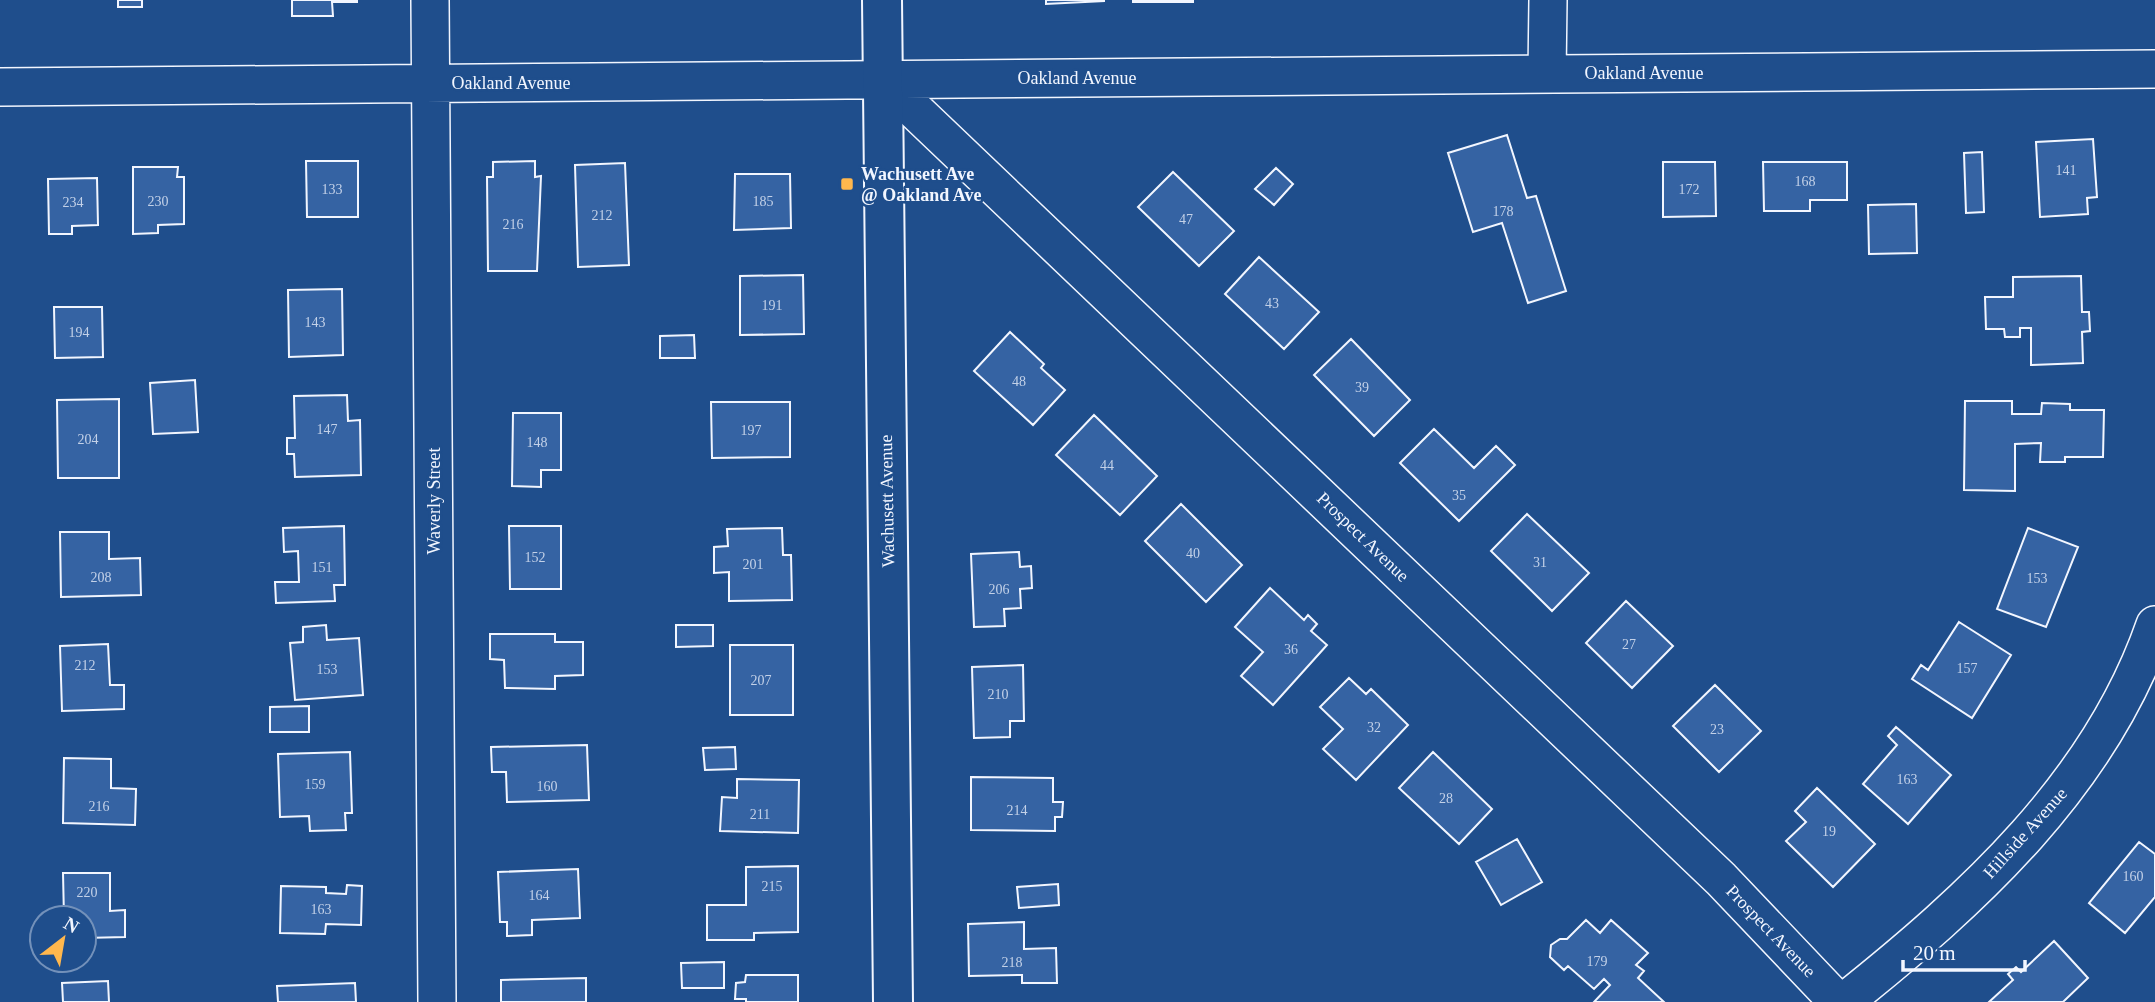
<svg xmlns="http://www.w3.org/2000/svg" width="2155" height="1002" font-family="'Times New Roman',serif">
	<rect width="100%" height="100%" fill="#1f4e8c"/>
	<!-- building -->
	<path fill="#3563a3" stroke="#f2f6ff" stroke-width="2" d="M 118,0 L 142,0 L 142,7 L 118,7 Z
		M 292,0 L 357,0 L 357,2 L 332,2 L 333,16 L 292,16 Z
		M 1046,0 L 1104,0 L 1104,1 L 1046,4 Z
		M 1133,0 L 1193,0 L 1193,2 L 1133,2 Z
		M 1507,135 L 1527,198 L 1536,196 L 1566,291 L 1528,303 L 1502,223 L 1473,232 L 1448,153 Z
		M 2093,139 L 2097,197 L 2087,198 L 2088,214 L 2040,217 L 2036,142 Z
		M 1982,152 L 1984,212 L 1966,213 L 1964,153 Z
		M 306,161 L 358,161 L 358,217 L 307,217 Z
		M 535,161 L 535,177 L 541,176 L 537,271 L 488,271 L 487,177 L 493,177 L 493,162 Z
		M 1663,162 L 1715,162 L 1716,216 L 1663,217 Z
		M 1763,162 L 1847,162 L 1847,200 L 1810,200 L 1810,211 L 1764,211 Z
		M 625,163 L 629,265 L 578,267 L 575,165 Z
		M 133,167 L 178,167 L 177,177 L 184,177 L 184,224 L 158,225 L 158,233 L 133,234 Z
		M 1276,168 L 1293,184 L 1274,205 L 1255,189 Z
		M 1173,172 L 1234,231 L 1199,266 L 1138,207 Z
		M 735,174 L 790,174 L 791,228 L 734,230 Z
		M 97,178 L 98,225 L 72,226 L 72,234 L 49,234 L 48,179 Z
		M 1916,204 L 1917,253 L 1869,254 L 1868,205 Z
		M 1259,257 L 1319,312 L 1284,349 L 1225,294 Z
		M 803,275 L 804,334 L 740,335 L 740,276 Z
		M 2081,276 L 2082,312 L 2089,312 L 2090,331 L 2082,332 L 2083,363 L 2031,365 L 2031,328 L 2020,328 L 2020,337 L 2005,337 L 2004,329 L 1986,329 L 1985,297 L 2013,297 L 2013,277 Z
		M 342,289 L 343,355 L 289,357 L 288,290 Z
		M 54,307 L 102,307 L 103,357 L 55,358 Z
		M 1010,332 L 1044,364 L 1041,368 L 1065,390 L 1033,425 L 974,371 Z
		M 694,335 L 695,358 L 660,358 L 660,336 Z
		M 1351,339 L 1410,400 L 1374,436 L 1314,375 Z
		M 195,380 L 198,432 L 153,434 L 150,383 Z
		M 347,395 L 348,421 L 360,420 L 361,475 L 295,477 L 294,454 L 287,454 L 287,438 L 295,438 L 294,396 Z
		M 119,399 L 119,478 L 58,478 L 57,400 Z
		M 1965,401 L 2012,401 L 2012,414 L 2041,414 L 2042,403 L 2070,404 L 2070,410 L 2104,410 L 2103,457 L 2065,457 L 2065,462 L 2040,462 L 2041,443 L 2015,444 L 2015,491 L 1964,490 Z
		M 711,402 L 790,402 L 790,457 L 712,458 Z
		M 513,413 L 561,413 L 561,470 L 541,470 L 541,487 L 512,486 Z
		M 1094,415 L 1157,476 L 1120,515 L 1056,455 Z
		M 1434,429 L 1474,468 L 1496,446 L 1515,465 L 1459,521 L 1400,463 Z
		M 1181,504 L 1242,565 L 1206,602 L 1145,541 Z
		M 1527,514 L 1589,573 L 1552,611 L 1491,551 Z
		M 344,526 L 345,585 L 334,585 L 335,601 L 276,603 L 275,582 L 299,582 L 298,551 L 284,552 L 283,528 Z
		M 509,526 L 561,526 L 561,589 L 510,589 Z
		M 782,528 L 783,555 L 791,555 L 792,600 L 729,601 L 729,572 L 714,573 L 714,547 L 728,546 L 727,529 Z
		M 2028,528 L 2078,547 L 2046,627 L 1997,609 Z
		M 60,532 L 109,532 L 109,559 L 140,558 L 141,595 L 61,597 Z
		M 1019,552 L 1020,567 L 1031,566 L 1032,588 L 1020,589 L 1021,608 L 1004,609 L 1005,626 L 974,627 L 971,554 Z
		M 1270,588 L 1304,620 L 1308,615 L 1317,624 L 1311,631 L 1327,645 L 1273,705 L 1241,676 L 1263,652 L 1235,627 Z
		M 1626,601 L 1673,646 L 1632,688 L 1586,643 Z
		M 1959,622 L 2011,655 L 1972,718 L 1912,679 L 1921,665 L 1928,670 Z
		M 326,625 L 327,640 L 359,638 L 363,695 L 295,700 L 290,643 L 303,642 L 303,627 Z
		M 676,625 L 713,625 L 713,646 L 676,647 Z
		M 490,634 L 555,634 L 555,642 L 583,642 L 583,675 L 555,676 L 555,689 L 505,688 L 504,660 L 490,659 Z
		M 108,644 L 110,685 L 124,685 L 124,709 L 62,711 L 60,646 Z
		M 730,645 L 793,645 L 793,715 L 730,715 Z
		M 1023,665 L 1024,721 L 1010,721 L 1010,737 L 974,738 L 972,667 Z
		M 1349,678 L 1366,694 L 1371,689 L 1408,725 L 1356,780 L 1323,749 L 1343,729 L 1320,707 Z
		M 1715,685 L 1761,731 L 1719,772 L 1673,726 Z
		M 309,706 L 309,732 L 270,732 L 270,707 Z
		M 1896,727 L 1951,775 L 1908,824 L 1863,784 L 1897,745 L 1888,736 Z
		M 587,745 L 589,800 L 507,802 L 506,772 L 492,772 L 491,747 Z
		M 735,747 L 736,769 L 705,770 L 703,748 Z
		M 350,752 L 352,813 L 345,813 L 346,830 L 310,831 L 309,816 L 280,817 L 278,754 Z
		M 1433,752 L 1492,809 L 1459,844 L 1399,788 Z
		M 64,758 L 111,759 L 111,788 L 136,789 L 135,825 L 63,823 Z
		M 971,777 L 1053,778 L 1053,802 L 1063,802 L 1062,817 L 1055,817 L 1055,831 L 971,830 Z
		M 737,779 L 799,780 L 798,833 L 720,831 L 722,797 L 737,798 Z
		M 1817,788 L 1875,844 L 1833,887 L 1786,841 L 1806,822 L 1795,811 Z
		M 1517,839 L 1542,882 L 1501,905 L 1476,862 Z
		M 2139,842 L 2155,854 L 2155,897 L 2125,933 L 2089,903 Z
		M 798,866 L 798,932 L 754,933 L 754,940 L 707,940 L 707,905 L 746,905 L 746,867 Z
		M 578,869 L 580,918 L 532,920 L 532,935 L 507,936 L 507,922 L 500,922 L 498,872 Z
		M 63,873 L 110,873 L 110,911 L 125,910 L 125,937 L 84,938 L 84,918 L 64,918 Z
		M 1058,884 L 1059,905 L 1019,908 L 1017,887 Z
		M 347,885 L 362,886 L 361,925 L 326,924 L 325,934 L 280,933 L 281,886 L 326,887 L 326,893 L 346,894 Z
		M 1586,920 L 1600,933 L 1611,920 L 1648,953 L 1636,965 L 1644,971 L 1638,978 L 1664,1002 L 1594,1002 L 1610,985 L 1604,979 L 1594,989 L 1568,966 L 1564,970 L 1550,957 L 1551,945 L 1560,939 L 1567,939 Z
		M 1024,922 L 1024,949 L 1056,948 L 1057,983 L 1022,983 L 1022,975 L 969,976 L 968,924 Z
		M 2054,941 L 2088,978 L 2063,1002 L 1989,1002 L 2013,980 L 2008,974 L 2016,967 L 2021,972 Z
		M 724,962 L 724,988 L 682,988 L 681,963 Z
		M 746,975 L 798,975 L 798,1002 L 746,1002 L 746,999 L 735,999 L 736,983 L 745,982 Z
		M 586,978 L 586,1002 L 501,1002 L 501,980 Z
		M 108,981 L 109,1002 L 63,1002 L 62,983 Z
		M 355,983 L 356,1002 L 278,1002 L 277,986 Z"/>
	<g fill="none" stroke-linecap="round" stroke-linejoin="round">
		<defs>
			<path id="minor" d="M 430,0 L 437,1002
				M 1547,74 L 1548,0
				M 882,79 L 1721,879 L 1838,1002
				M 0,87 L 2155,69
				M 1844,1002 C 1972,900 2100,784 2155,625"/>
			<path id="tertiary" d="M 882,0 L 893,1002"/>
		</defs>
		<!-- minor casing -->
		<use href="#minor" stroke="#f2f6ff" stroke-width="40"/>
		<!-- tertiary casing -->
		<use href="#tertiary" stroke="#f2f6ff" stroke-width="42"/>
		<!-- minor -->
		<use href="#minor" stroke="#1f4e8c" stroke-width="37"/>
		<!-- tertiary -->
		<use href="#tertiary" stroke="#1f4e8c" stroke-width="38"/>
	</g>
	<!-- markers -->
	<rect fill="#ffb74d" stroke="#1f4e8c" stroke-width="2.5" x="840" y="177" width="14" height="14" rx="3.5"/>
	<g text-anchor="middle" dominant-baseline="central" stroke-width="5" stroke-linejoin="round" paint-order="stroke">
		<!-- number labels -->
		<g font-size="14" fill="#c3d1e8">
			<text x="2066" y="170">141</text>
			<text x="1805" y="181">168</text>
			<text x="332" y="189">133</text>
			<text x="1689" y="189">172</text>
			<text x="158" y="201">230</text>
			<text x="763" y="201">185</text>
			<text x="73" y="202">234</text>
			<text x="1503" y="211">178</text>
			<text x="602" y="215">212</text>
			<text x="1186" y="219">47</text>
			<text x="513" y="224">216</text>
			<text x="1272" y="303">43</text>
			<text x="772" y="305">191</text>
			<text x="315" y="322">143</text>
			<text x="79" y="332">194</text>
			<text x="1019" y="381">48</text>
			<text x="1362" y="387">39</text>
			<text x="327" y="429">147</text>
			<text x="751" y="430">197</text>
			<text x="88" y="439">204</text>
			<text x="537" y="442">148</text>
			<text x="1107" y="465">44</text>
			<text x="1459" y="495">35</text>
			<text x="1193" y="553">40</text>
			<text x="535" y="557">152</text>
			<text x="1540" y="562">31</text>
			<text x="753" y="564">201</text>
			<text x="322" y="567">151</text>
			<text x="101" y="577">208</text>
			<text x="2037" y="578">153</text>
			<text x="999" y="589">206</text>
			<text x="1629" y="644">27</text>
			<text x="1291" y="649">36</text>
			<text x="85" y="665">212</text>
			<text x="1967" y="668">157</text>
			<text x="327" y="669">153</text>
			<text x="761" y="680">207</text>
			<text x="998" y="694">210</text>
			<text x="1374" y="727">32</text>
			<text x="1717" y="729">23</text>
			<text x="1907" y="779">163</text>
			<text x="315" y="784">159</text>
			<text x="547" y="786">160</text>
			<text x="1446" y="798">28</text>
			<text x="99" y="806">216</text>
			<text x="1017" y="810">214</text>
			<text x="760" y="814">211</text>
			<text x="1829" y="831">19</text>
			<text x="2133" y="876">160</text>
			<text x="772" y="886">215</text>
			<text x="87" y="892">220</text>
			<text x="539" y="895">164</text>
			<text x="321" y="909">163</text>
			<text x="1597" y="961">179</text>
			<text x="1012" y="962">218</text>
		</g>
		<!-- street labels -->
		<g font-size="18" fill="#f2f6ff" stroke="#1f4e8c">
			<text x="1644" y="73">Oakland Avenue</text>
			<text x="1077" y="78">Oakland Avenue</text>
			<text x="511" y="83">Oakland Avenue</text>
			<text transform="translate(434 501) rotate(-90)">Waverly Street</text>
			<text transform="translate(887 501) rotate(-91)">Wachusett Avenue</text>
			<text transform="translate(1363 537) rotate(44)">Prospect Avenue</text>
			<text transform="translate(2025 833) rotate(-48)">Hillside Avenue</text>
			<text transform="translate(1771 931) rotate(46)">Prospect Avenue</text>
		</g>
		<!-- poi labels -->
		<g font-size="18" font-weight="bold" fill="#f2f6ff" stroke="#1f4e8c" text-anchor="start">
			<text x="861" y="174">Wachusett Ave<tspan x="861" dy="21">@ Oakland Ave</tspan></text>
		</g>
	</g>
	<!-- north arrow -->
	<g transform="translate(63 939) rotate(31)"><circle r="33" fill="#1f4e8c" stroke="#7391ba" stroke-width="2"/>
	<path d="M0-5L12 26L0 18L-12 26Z" fill="#ffb74d"/>
	<text y="-10" font-size="19" font-weight="bold" text-anchor="middle" fill="#f2f6ff">N</text>
	</g>
	<!-- scale -->
	<path d="M1903 960v10h122v-10" fill="none" stroke="#f2f6ff" stroke-width="3.5"/>
	<text x="1913" y="960" font-size="21" fill="#f2f6ff" stroke="#1f4e8c" stroke-width="5" paint-order="stroke">20 m</text>
</svg>
